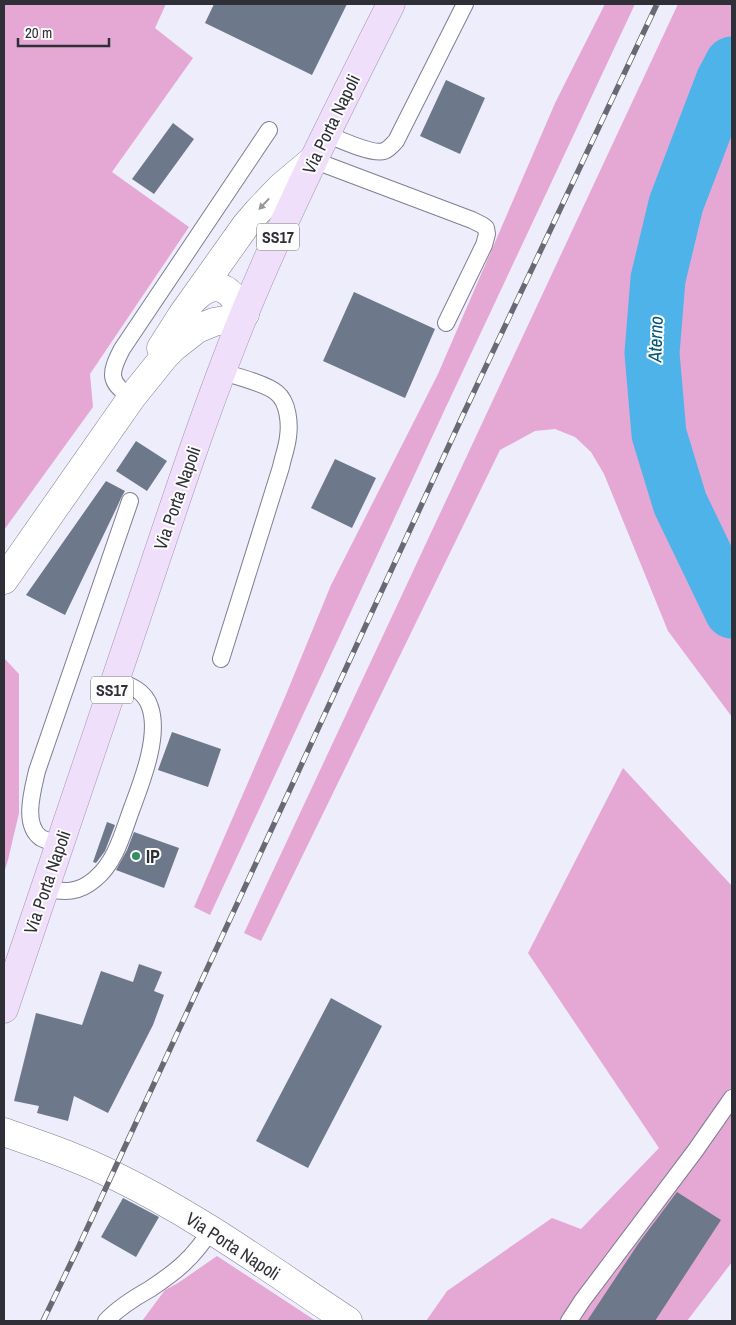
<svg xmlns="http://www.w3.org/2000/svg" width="736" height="1325" font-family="'Archivo Narrow',sans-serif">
	<rect width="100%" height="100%" fill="#ededfb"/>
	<!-- green -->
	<path fill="#e5a8d5" d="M 4,4 L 166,4 L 155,28 L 193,58 L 112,172 L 189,227 L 90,374 L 93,407 L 4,530 Z
		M 605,4 L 635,4 L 446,407 L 210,915 L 194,907 L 285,697 L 331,585 L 438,374 L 556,101 Z
		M 678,4 L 732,4 L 732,717 L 668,631 L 604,474 L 591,452 L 575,437 L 555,429 L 535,431 L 500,450 L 261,941 L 244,933 Z
		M 4,658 L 19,674 L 19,813 L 8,860 L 4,873 Z
		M 623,768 L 732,886 L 732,1262 L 687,1321 L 426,1321 L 447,1291 L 552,1218 L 581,1229 L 659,1148 L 528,953 Z
		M 217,1256 L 316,1321 L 142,1321 L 165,1290 L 178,1283 Z"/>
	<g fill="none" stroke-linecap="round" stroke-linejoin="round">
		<!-- river -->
		<path stroke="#4eb3e9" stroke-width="55" d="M 732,64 L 723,81 L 676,204 L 658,279 L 652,353 L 659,434 L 680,503 L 732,611"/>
	</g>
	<!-- building -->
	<path fill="#6d798b" d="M 214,4 L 347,4 L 312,75 L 205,23 Z
		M 446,80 L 485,98 L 460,154 L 420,136 Z
		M 173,123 L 194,139 L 154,194 L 132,179 Z
		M 354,292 L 435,329 L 405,398 L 323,361 Z
		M 136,441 L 167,461 L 147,491 L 116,471 Z
		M 335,459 L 376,478 L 352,528 L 311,508 Z
		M 106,481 L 125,491 L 121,498 L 117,507 L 65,615 L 26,595 Z
		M 172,732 L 221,749 L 208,787 L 158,770 Z
		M 107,822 L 115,825 L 105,851 L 96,863 L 93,862 Z
		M 134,832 L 179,848 L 164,888 L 116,870 L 127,850 Z
		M 139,964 L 162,972 L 154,991 L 164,995 L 153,1025 L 108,1113 L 74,1096 L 68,1121 L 37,1113 L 39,1106 L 14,1101 L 36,1013 L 82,1025 L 101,971 L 133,982 Z
		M 331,998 L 382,1026 L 308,1168 L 256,1141 Z
		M 677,1192 L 721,1220 L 655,1321 L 587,1321 L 638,1244 Z
		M 123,1198 L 159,1217 L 136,1257 L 101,1237 Z"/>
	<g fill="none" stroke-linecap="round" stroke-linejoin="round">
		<defs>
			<path id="service" d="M 326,134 C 338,139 373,155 384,151 C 389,149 392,145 396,141 L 465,4
				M 313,160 L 472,220 L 482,225 L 486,228 L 487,234 L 484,245 L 446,323
				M 132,397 C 107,383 110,372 122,349 L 269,130
				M 221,659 L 281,467 C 283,457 287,447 288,437 C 290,423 288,402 277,393 C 267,384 236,376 222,372
				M 60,844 C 54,843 47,841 41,838 C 22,825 33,789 37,771 L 130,501
				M 45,888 C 64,893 79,893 95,879 C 116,862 123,832 132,808 C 142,781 160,736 150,707 C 145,691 131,685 115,681
				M 106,1321 C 118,1308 134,1298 150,1289 C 177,1271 193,1258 211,1230
				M 569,1321 L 582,1301 L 695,1151 L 732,1098"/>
			<path id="minor" d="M 4,1132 C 40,1145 78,1157 113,1175 C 196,1215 271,1270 348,1321"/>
			<path id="secondary" d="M 161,348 L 182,315 L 246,225 L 258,211 L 281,187 L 313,160
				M 4,580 L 132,397 L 165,356 L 174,347 L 197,329 L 214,322 L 235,318 L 245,314 C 232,291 218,276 195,298"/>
			<path id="primary" d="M 4,1009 C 48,879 92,749 136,619 C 170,518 203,416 243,317 C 287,210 339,107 391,4"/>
		</defs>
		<!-- service casing -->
		<use href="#service" stroke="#7f7e93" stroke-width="18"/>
		<!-- minor casing -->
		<use href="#minor" stroke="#7f7e93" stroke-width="29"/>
		<!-- secondary casing -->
		<use href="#secondary" stroke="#7f7e93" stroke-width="29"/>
		<!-- primary casing -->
		<use href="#primary" stroke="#a594b4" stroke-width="29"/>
		<!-- service -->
		<use href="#service" stroke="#fff" stroke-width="16"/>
		<!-- minor -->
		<use href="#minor" stroke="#fff" stroke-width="28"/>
		<!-- secondary -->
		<use href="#secondary" stroke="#fff" stroke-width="28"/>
		<!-- primary -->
		<use href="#primary" stroke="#efdffb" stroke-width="28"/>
		<defs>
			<path id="rail" d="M 43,1321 L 79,1246 L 463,415 L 657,4"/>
		</defs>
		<!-- rail casing -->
		<use href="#rail" stroke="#696973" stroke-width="5.5"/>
		<!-- rail -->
		<use href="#rail" stroke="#fcfcfc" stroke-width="4" stroke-dasharray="11" stroke-linecap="butt"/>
	</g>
	<!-- one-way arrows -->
	<defs><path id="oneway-solid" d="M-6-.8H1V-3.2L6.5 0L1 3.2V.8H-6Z" transform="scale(1.25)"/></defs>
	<use fill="#97979b" href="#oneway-solid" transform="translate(264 204) rotate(133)"/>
	<!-- markers -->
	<circle fill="#358d63" stroke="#fcfcfc" stroke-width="2" cx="136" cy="856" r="5"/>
	<g text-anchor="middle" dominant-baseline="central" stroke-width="4" stroke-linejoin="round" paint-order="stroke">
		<!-- shield labels -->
		<g fill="#fcfcfc" stroke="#6c6c72" stroke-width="1">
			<rect x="257" y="223.5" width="42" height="27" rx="4"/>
			<rect x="91" y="676.5" width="42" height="27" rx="4"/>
		</g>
		<g font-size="16" font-weight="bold" fill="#2f2f37">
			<text x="278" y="237">SS17</text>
			<text x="112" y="690">SS17</text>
		</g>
		<!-- street labels -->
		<g font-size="18" fill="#2f2f37" stroke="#fcfcfc">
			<text transform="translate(331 124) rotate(-64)">Via Porta Napoli</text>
			<text transform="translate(177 498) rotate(-71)">Via Porta Napoli</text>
			<text transform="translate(47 882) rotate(-71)">Via Porta Napoli</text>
			<text transform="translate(233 1246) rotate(33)">Via Porta Napoli</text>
		</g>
		<!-- poi labels -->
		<g font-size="18" font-weight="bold" fill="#2f2f37" stroke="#fcfcfc" text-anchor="start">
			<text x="146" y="856">IP</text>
		</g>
		<!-- water labels -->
		<g font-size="19" font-style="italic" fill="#02577b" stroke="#fcfcfc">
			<text transform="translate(655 339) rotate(-88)">Aterno</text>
		</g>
	</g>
	<!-- border -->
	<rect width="736" height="1325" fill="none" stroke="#2f2f37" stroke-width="10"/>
	<!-- scale -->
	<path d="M18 38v8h91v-8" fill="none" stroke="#2f2f37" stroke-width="2.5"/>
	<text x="25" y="38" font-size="15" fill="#2f2f37" stroke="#fcfcfc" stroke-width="4" paint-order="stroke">20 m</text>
</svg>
